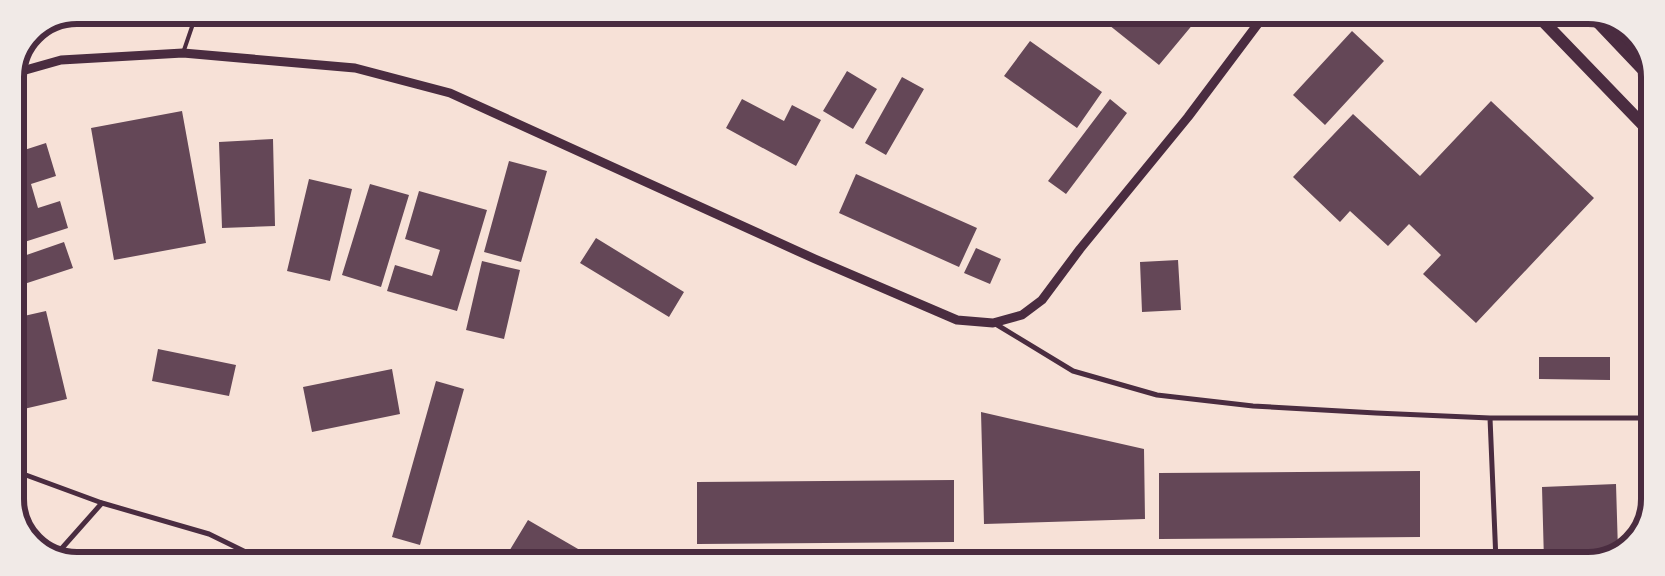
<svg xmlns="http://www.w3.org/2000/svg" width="1665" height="576" font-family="'Open Sans',sans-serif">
	<rect width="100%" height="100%" fill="#f7e1d7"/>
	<!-- building -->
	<path fill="#644757" d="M 664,16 L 759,16 L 758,27 Z
		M 1099,17 L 1199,17 L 1159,65 Z
		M 1352,31 L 1384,61 L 1325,125 L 1293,95 Z
		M 1030,41 L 1102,92 L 1077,128 L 1004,76 Z
		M 847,71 L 877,89 L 853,129 L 823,111 Z
		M 902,77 L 924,89 L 886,155 L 865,143 Z
		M 742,99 L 784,121 L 792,105 L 821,120 L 796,166 L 726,128 Z
		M 1110,99 L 1127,113 L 1066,194 L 1048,181 Z
		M 1491,101 L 1594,198 L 1476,323 L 1423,274 L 1441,255 L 1409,224 L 1388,246 L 1350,211 L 1340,222 L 1293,177 L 1353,114 L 1420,176 Z
		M 182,111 L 206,243 L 114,260 L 91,128 Z
		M 273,139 L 275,226 L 222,228 L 219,142 Z
		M 46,143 L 56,176 L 31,184 L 38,208 L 60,201 L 68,228 L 15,245 L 15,153 Z
		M 509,161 L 547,171 L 521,262 L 484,252 Z
		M 856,174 L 977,228 L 959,267 L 839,213 Z
		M 309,179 L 352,189 L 330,281 L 287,271 Z
		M 370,184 L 409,195 L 381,287 L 342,275 Z
		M 419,191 L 487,210 L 457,311 L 387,291 L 395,265 L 432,276 L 440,250 L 405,239 Z
		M 596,238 L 684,292 L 669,317 L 580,263 Z
		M 64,242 L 73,268 L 15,287 L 15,259 Z
		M 976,248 L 1001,259 L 990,284 L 964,273 Z
		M 1178,260 L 1181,310 L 1142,312 L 1140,262 Z
		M 482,261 L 520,270 L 504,339 L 466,330 Z
		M 46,311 L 67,399 L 15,411 L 15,318 Z
		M 158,349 L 236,365 L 229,396 L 152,381 Z
		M 1539,357 L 1610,357 L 1610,380 L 1539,379 Z
		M 392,369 L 400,414 L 312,432 L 303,387 Z
		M 436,381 L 464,389 L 420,545 L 392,537 Z
		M 981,412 L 1144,449 L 1145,519 L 984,524 Z
		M 1420,471 L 1420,537 L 1159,539 L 1159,473 Z
		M 954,480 L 954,542 L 697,544 L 697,482 Z
		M 1616,484 L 1618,551 L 1589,561 L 1544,561 L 1542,487 Z
		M 528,520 L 585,553 L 581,559 L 505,558 Z"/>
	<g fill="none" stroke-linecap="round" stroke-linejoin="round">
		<!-- service -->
		<path stroke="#4a2c40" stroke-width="4" d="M 183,53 L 196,15
			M 1215,560 L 1240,554 L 1425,555 L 1433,561"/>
		<!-- minor -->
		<path stroke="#4a2c40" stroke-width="5" d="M 994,323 L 1073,371 L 1157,395 L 1253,406 L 1376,413 L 1490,418 L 1648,418
			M 1490,418 L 1496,561
			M 15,471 L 102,503 L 209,534 L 258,558
			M 55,556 L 102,503"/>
		<!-- tertiary -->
		<path stroke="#4a2c40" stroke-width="9" d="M 15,73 L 61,60 L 183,53 L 355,68 L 450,93 L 815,259 L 957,320 L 993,323 L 1022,315 L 1042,300 L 1080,249 L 1188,117 L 1263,17"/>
		<!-- primary -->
		<path stroke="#4a2c40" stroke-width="12" d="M 1540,18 L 1649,131
			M 1594,18 L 1650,77"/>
	</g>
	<!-- crop -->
	<path d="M0 0H1665V576H0ZM77 24H1588A53 53 0 0 1 1641 77V499A53 53 0 0 1 1588 552H77A53 53 0 0 1 24 499V77A53 53 0 0 1 77 24Z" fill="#f1eae7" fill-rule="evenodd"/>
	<path fill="none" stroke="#4a2c40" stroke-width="6" d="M77 24H1588A53 53 0 0 1 1641 77V499A53 53 0 0 1 1588 552H77A53 53 0 0 1 24 499V77A53 53 0 0 1 77 24Z"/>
</svg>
